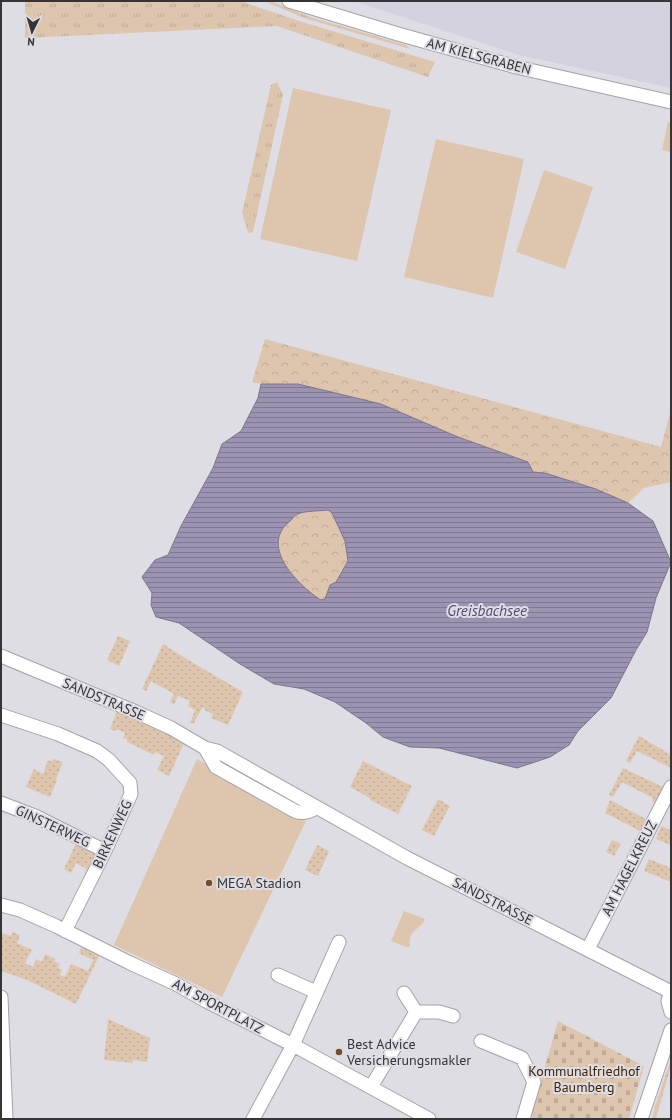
<svg xmlns="http://www.w3.org/2000/svg" width="672" height="1120" font-family="'PT Sans',sans-serif">
	<defs>
		<pattern id="grass-tufts" width="24" height="20" patternUnits="userSpaceOnUse"><rect width="24" height="20" fill="#dec5ae"/><path d="M3 7l-1-3M5 7V3M7 7l1-3M15 17l-1-3M17 17v-4M19 17l1-3" fill="none" stroke="#bfaa96"/></pattern>
		<pattern id="forest-crowns" width="20" height="18" patternUnits="userSpaceOnUse"><rect width="20" height="18" fill="#dec5ae"/><path d="M2 6a3 3 0 1 1 6 0M12 15a3 3 0 1 1 6 0" fill="none" stroke="#bfaa96"/></pattern>
		<pattern id="cemetery-stones" width="16" height="16" patternUnits="userSpaceOnUse"><rect width="16" height="16" fill="#dec5ae"/><path d="M2 7V4a2 2 0 0 1 4 0v3zM10 15v-3a2 2 0 0 1 4 0v3z" fill="#bfaa96"/></pattern>
		<pattern id="garden-dots" width="8" height="8" patternUnits="userSpaceOnUse"><rect width="8" height="8" fill="#dec5ae"/><path d="M2 2h.1M6 6h.1" fill="none" stroke="#bfaa96" stroke-width="1.8" stroke-linecap="round"/></pattern>
		<pattern id="water-rules" width="6" height="5" patternUnits="userSpaceOnUse"><rect width="6" height="5" fill="#9c93b2"/><path d="M0 2.5h6" fill="none" stroke="#807992"/></pattern>
	</defs>
	<rect width="100%" height="100%" fill="#dfdde4"/>
	<!-- built -->
	<path fill="#d5d2e0" d="M 353,1 L 671,1 L 671,88 L 519,55 Z"/>
	<!-- grass -->
	<path fill="url(#grass-tufts)" d="M 25,1 L 240,1 L 299,21 L 435,62 L 428,77 L 277,26 L 25,38 Z
		M 264,1 L 270,1 L 310,17 L 406,45 L 410,49 L 304,18 Z
		M 277,82 L 283,95 L 253,232 L 250,233 L 248,232 L 242,213 L 271,85 Z
		M 671,1059 L 671,1065 L 656,1119 L 652,1119 L 657,1100 Z"/>
	<!-- forest -->
	<path fill="url(#forest-crowns)" d="M 265,339 L 661,447 L 671,409 L 671,482 L 644,488 L 628,503 C 598,490 566,477 533,472 L 528,462 C 453,435 377,409 300,385 C 286,381 268,387 252,382 Z
		M 328,510 L 332,513 L 345,541 L 348,561 L 336,582 L 330,585 L 325,599 L 321,601 C 300,586 259,547 289,522 C 292,520 295,515 298,514 C 304,511 321,511 328,510 Z"/>
	<!-- cemetery -->
	<path fill="url(#cemetery-stones)" d="M 558,1021 L 644,1066 L 629,1119 L 530,1119 Z"/>
	<!-- park -->
	<path fill="#dec5ae" d="M 293,88 L 391,110 L 357,261 L 260,239 Z
		M 668,122 L 671,123 L 671,152 L 662,150 Z
		M 436,139 L 524,159 L 493,298 L 404,277 Z
		M 544,170 L 593,187 L 565,269 L 516,252 Z
		M 197,759 L 306,821 L 222,997 L 114,945 Z
		M 404,911 L 425,919 C 419,932 408,928 410,947 L 406,947 L 391,941 Z"/>
	<!-- garden -->
	<path fill="url(#garden-dots)" d="M 118,636 L 130,641 L 119,666 L 107,660 Z
		M 163,644 L 190,661 L 243,692 L 228,725 L 211,718 L 213,714 L 206,711 L 203,707 L 193,724 L 190,723 L 195,710 L 188,706 L 190,701 L 178,696 L 174,704 L 170,702 L 174,694 L 151,681 L 146,691 L 142,689 Z
		M 118,708 L 185,741 L 169,776 L 157,770 L 164,756 L 155,752 L 154,754 L 152,754 L 127,742 L 127,739 L 123,738 L 125,733 L 117,729 L 116,731 L 110,729 Z
		M 639,736 L 671,755 L 671,768 L 637,751 L 630,763 L 626,761 Z
		M 53,759 L 63,762 L 56,779 L 57,780 L 50,797 L 26,787 L 34,769 L 43,774 L 48,760 L 52,762 Z
		M 363,761 L 412,786 L 398,814 L 370,800 L 370,798 L 350,787 Z
		M 623,768 L 663,787 L 655,803 L 652,801 L 653,798 L 622,782 L 613,797 L 609,795 Z
		M 438,799 L 450,806 L 434,836 L 422,830 Z
		M 610,800 L 646,819 L 640,831 L 605,813 Z
		M 661,826 L 671,830 L 671,845 L 656,839 Z
		M 612,840 L 621,844 L 614,856 L 606,852 Z
		M 77,841 L 95,851 L 97,857 L 86,880 L 83,878 L 87,869 L 76,863 L 71,873 L 64,869 Z
		M 317,845 L 329,851 L 318,876 L 305,870 Z
		M 649,859 L 671,868 L 671,882 L 644,871 Z
		M 12,932 L 20,935 L 17,943 L 32,950 L 25,963 L 33,967 L 36,959 L 42,962 L 45,954 L 55,959 L 54,961 L 60,964 L 58,968 L 62,970 L 60,975 L 65,977 L 71,964 L 88,971 L 93,960 L 79,953 L 81,947 L 99,956 L 76,1004 L 27,980 L 1,971 L 1,933 L 11,936 Z
		M 108,1019 L 150,1038 L 147,1062 L 133,1060 L 133,1063 L 104,1060 Z"/>
	<!-- water -->
	<path fill="url(#water-rules)" stroke="#7d768d" fill-rule="evenodd" d="M 261,384 L 298,384 L 381,404 L 458,437 L 528,462 L 533,472 L 545,473 L 596,489 L 628,503 L 653,521 L 671,562 L 656,598 L 647,632 L 636,650 L 611,698 L 578,731 L 569,745 L 550,757 L 517,768 L 439,748 L 410,747 L 383,737 L 366,723 L 335,702 L 304,689 L 274,684 L 240,664 L 179,623 L 156,617 L 151,605 L 152,593 L 142,577 L 155,560 L 168,555 L 181,526 L 213,468 L 222,444 L 241,431 L 258,398 ZM 328,510 L 332,513 L 345,541 L 348,561 L 336,582 L 330,585 L 325,599 L 321,600 C 299,586 259,547 289,522 C 292,520 294,515 298,514 C 303,511 321,511 328,510 Z"/>
	<g fill="none" stroke-linecap="round" stroke-linejoin="round">
		<defs>
			<path id="minor" d="M 289,1 L 398,34 L 516,67 L 671,102
				M 1,656 L 136,712 L 171,728 L 205,748 L 217,751 L 407,858 L 671,992
				M 1,715 L 58,734 L 97,751 L 109,760 L 130,783 L 131,794 L 105,851 L 65,931
				M 205,748 L 216,767 L 293,810 C 301,815 309,812 316,808
				M 1,803 L 35,816 L 105,851
				M 1,905 L 20,910 L 56,926 L 130,963 L 176,984 L 206,1001 L 293,1045 L 429,1119
				M 588,949 L 671,787
				M 278,975 L 316,992
				M 671,991 L 668,1001 L 671,1012
				M 404,993 L 416,1012
				M 1,997 L 6,1119
				M 416,1012 L 439,1012 L 453,1016
				M 481,1041 L 522,1058 L 534,1082 L 523,1119
				M 371,1087 L 416,1012
				M 253,1119 L 293,1045 L 339,942
				M 641,1119 L 671,1030"/>
		</defs>
		<!-- minor casing -->
		<use href="#minor" stroke="#a4a2a9" stroke-width="15"/>
		<!-- minor -->
		<use href="#minor" stroke="#fff" stroke-width="13"/>
	</g>
	<!-- markers -->
	<g fill="#744f2a" stroke="#dfdde4" stroke-width="1.5">
		<circle cx="209" cy="883" r="4"/>
		<circle cx="339" cy="1052" r="4"/>
	</g>
	<g text-anchor="middle" dominant-baseline="central" stroke-width="4" stroke-linejoin="round" paint-order="stroke">
		<!-- street labels -->
		<g font-size="14" fill="#353437" stroke="#dfdde4">
			<text transform="translate(479 56) rotate(15)">AM KIELSGRABEN</text>
			<text transform="translate(104 699) rotate(23)">SANDSTRASSE</text>
			<text transform="translate(53 826) rotate(25)">GINSTERWEG</text>
			<text transform="translate(112 834) rotate(-65)">BIRKENWEG</text>
			<text transform="translate(629 868) rotate(-63)">AM HAGELKREUZ</text>
			<text transform="translate(493 901) rotate(27)">SANDSTRASSE</text>
			<text transform="translate(218 1006) rotate(28)">AM SPORTPLATZ</text>
		</g>
		<!-- poi labels -->
		<g font-size="14" fill="#353437" stroke="#dfdde4" text-anchor="start">
			<text x="217" y="883">MEGA Stadion</text>
			<text x="347" y="1044">Best Advice<tspan x="347" dy="16">Versicherungsmakler</tspan></text>
		</g>
		<!-- park labels -->
		<g font-size="14" fill="#402405" stroke="#dfdde4">
			<text x="584" y="1071">Kommunalfriedhof<tspan x="584" dy="16">Baumberg</tspan></text>
		</g>
		<!-- water labels -->
		<g font-size="15" font-style="italic" fill="#554674" stroke="#dfdde4">
			<text x="487" y="610">Greisbachsee</text>
		</g>
	</g>
	<!-- border -->
	<rect width="672" height="1120" fill="none" stroke="#353437" stroke-width="4"/>
	<!-- north arrow -->
	<g transform="translate(32 32) rotate(185)" stroke="#dfdde4" stroke-width="3" paint-order="stroke">
	<path d="M0-3L7 15L0 10L-7 15Z" fill="#353437"/>
	<text y="-6" font-size="11" font-weight="bold" text-anchor="middle" fill="#353437">N</text>
	</g>
</svg>
